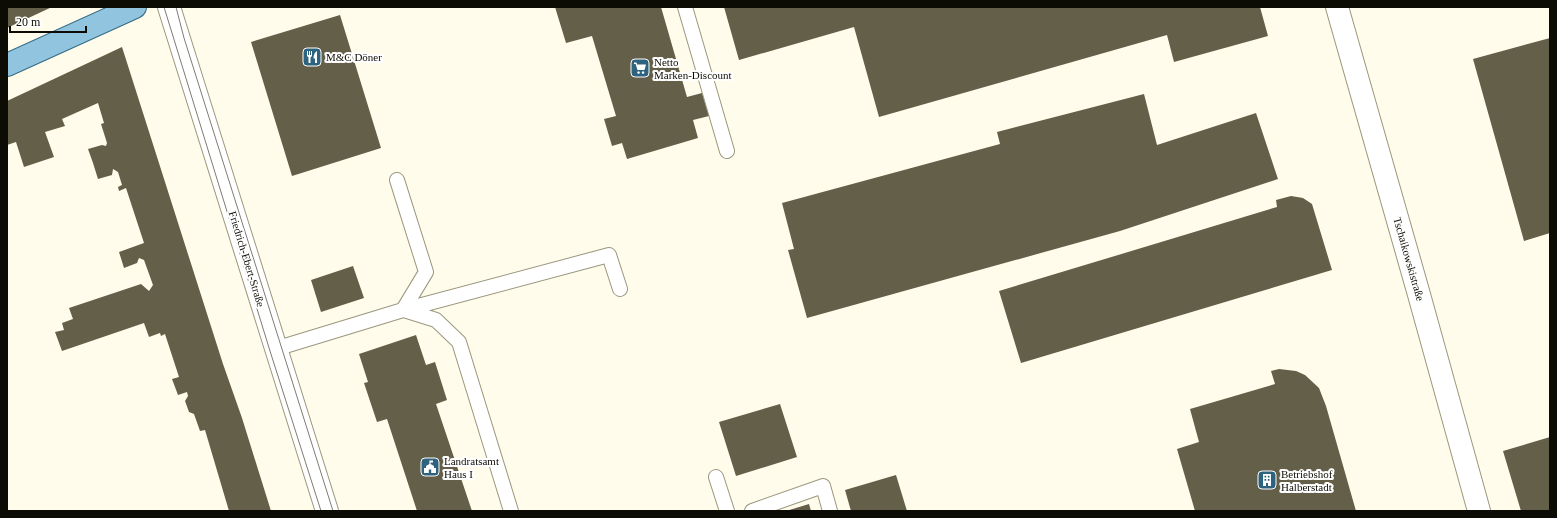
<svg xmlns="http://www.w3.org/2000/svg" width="1557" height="518" font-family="Georgia,serif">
	<rect width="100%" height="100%" fill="#fffcec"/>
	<!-- building -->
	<path fill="#635f48" d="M 7,7 L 52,7 L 7,28 Z
		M 555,7 L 661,7 L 687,97 L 702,93 L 709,116 L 693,120 L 698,138 L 627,159 L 622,143 L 612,146 L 604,119 L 616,116 L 592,36 L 566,43 Z
		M 724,7 L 1260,7 L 1268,36 L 1174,62 L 1167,35 L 879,117 L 854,27 L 739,60 Z
		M 340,15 L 381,148 L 292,176 L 251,42 Z
		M 1550,38 L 1550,233 L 1524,241 L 1473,59 Z
		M 122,47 L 223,364 L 242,418 L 271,511 L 229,511 L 205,430 L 200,431 L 194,414 L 189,412 L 185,401 L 188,396 L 187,392 L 178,395 L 172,379 L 179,377 L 165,334 L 161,336 L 160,333 L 149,337 L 144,323 L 62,351 L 55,332 L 64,330 L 62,323 L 73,319 L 69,308 L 141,284 L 149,291 L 153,285 L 144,260 L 139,258 L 137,263 L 124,268 L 119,252 L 144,243 L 126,188 L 119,191 L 118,187 L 122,185 L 118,172 L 113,169 L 112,175 L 98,179 L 93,163 L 88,149 L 102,145 L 106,146 L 107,143 L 101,124 L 104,123 L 98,103 L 62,119 L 65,126 L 45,132 L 54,157 L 24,167 L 16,142 L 7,145 L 7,101 Z
		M 1144,94 L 1157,145 L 1256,113 L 1278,179 L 1120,231 L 807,318 L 788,250 L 794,249 L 782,203 L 1000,144 L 997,132 Z
		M 1291,196 L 1303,198 L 1312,204 L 1332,270 L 1021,363 L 999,291 L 1277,207 L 1276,200 Z
		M 353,266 L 364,298 L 321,312 L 311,280 Z
		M 416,335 L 426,365 L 435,362 L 447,400 L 436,404 L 472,511 L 417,511 L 387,419 L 377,422 L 364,383 L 368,382 L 359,354 Z
		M 1279,369 L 1296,371 L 1305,375 L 1319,388 L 1326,406 L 1356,511 L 1195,511 L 1177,449 L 1199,442 L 1190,409 L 1275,384 L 1271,371 Z
		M 780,404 L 797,457 L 736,476 L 719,422 Z
		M 1550,437 L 1550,511 L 1521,511 L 1503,451 Z
		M 896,475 L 907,511 L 851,511 L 845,490 Z
		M 809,504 L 811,511 L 786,511 Z"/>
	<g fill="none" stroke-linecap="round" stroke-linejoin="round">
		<defs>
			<path id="service" d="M 685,7 L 727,151
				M 403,310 L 609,255 L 620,289
				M 404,310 L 436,320 L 459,342 L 511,511
				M 275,349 L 403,310 L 426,272 L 397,180
				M 716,477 L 727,511
				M 752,511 L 823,486 L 830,511"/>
			<path id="minor" d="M 1337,7 L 1418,291 L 1479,511"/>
			<path id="tertiary" d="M 169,7 L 327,511"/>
			<path id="primary" d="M 7,65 L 135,7"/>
		</defs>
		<!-- service casing -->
		<use href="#service" stroke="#9b977e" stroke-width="16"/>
		<!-- minor casing -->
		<use href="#minor" stroke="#9b977e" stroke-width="24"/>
		<!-- tertiary casing -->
		<use href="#tertiary" stroke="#9b977e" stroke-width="24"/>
		<!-- primary casing -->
		<use href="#primary" stroke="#336b85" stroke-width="24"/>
		<!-- service -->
		<use href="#service" stroke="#fff" stroke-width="14"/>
		<!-- minor -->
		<use href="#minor" stroke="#fff" stroke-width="22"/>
		<!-- tertiary -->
		<use href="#tertiary" stroke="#fff" stroke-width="22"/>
		<!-- primary -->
		<use href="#primary" stroke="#91c5df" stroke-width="22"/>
		<!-- tram -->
		<path stroke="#7e7c71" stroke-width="1" d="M 164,7 L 270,351 L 321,511
			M 176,7 L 184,38 L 333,511"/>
	</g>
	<!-- icons -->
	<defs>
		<symbol id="restaurant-square" viewBox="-11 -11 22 22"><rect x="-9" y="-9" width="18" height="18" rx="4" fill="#2e637f" stroke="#fff"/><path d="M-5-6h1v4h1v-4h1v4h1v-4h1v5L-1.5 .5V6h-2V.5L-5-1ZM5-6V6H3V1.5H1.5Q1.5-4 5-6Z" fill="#fff"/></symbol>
		<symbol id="supermarket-square" viewBox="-11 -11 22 22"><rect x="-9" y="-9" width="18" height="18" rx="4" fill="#2e637f" stroke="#fff"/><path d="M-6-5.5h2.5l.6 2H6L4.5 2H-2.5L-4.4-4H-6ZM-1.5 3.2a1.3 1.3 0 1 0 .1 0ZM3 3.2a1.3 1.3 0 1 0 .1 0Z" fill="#fff"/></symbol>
		<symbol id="civic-square" viewBox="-11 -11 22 22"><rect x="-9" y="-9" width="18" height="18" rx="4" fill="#2e637f" stroke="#fff"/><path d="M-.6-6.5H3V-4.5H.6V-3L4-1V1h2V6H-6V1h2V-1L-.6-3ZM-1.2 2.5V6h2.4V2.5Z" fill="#fff"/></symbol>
		<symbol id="building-square" viewBox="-11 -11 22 22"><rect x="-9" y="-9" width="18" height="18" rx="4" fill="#2e637f" stroke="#fff"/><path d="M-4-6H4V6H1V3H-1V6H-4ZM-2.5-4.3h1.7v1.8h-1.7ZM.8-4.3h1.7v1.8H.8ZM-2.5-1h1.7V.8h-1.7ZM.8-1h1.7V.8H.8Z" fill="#fff"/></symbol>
	</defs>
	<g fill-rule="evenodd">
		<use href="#restaurant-square" x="301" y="46" width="22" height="22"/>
		<use href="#supermarket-square" x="629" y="57" width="22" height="22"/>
		<use href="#civic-square" x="419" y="456" width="22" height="22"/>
		<use href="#building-square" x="1256" y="469" width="22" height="22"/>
	</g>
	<g text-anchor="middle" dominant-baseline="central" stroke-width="4" stroke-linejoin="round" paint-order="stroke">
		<!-- poi labels -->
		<g font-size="11" fill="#0d0c04" stroke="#fff" text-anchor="start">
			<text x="326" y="57">M&amp;C Döner</text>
			<text x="654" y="62">Netto<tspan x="654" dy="13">Marken-Discount</tspan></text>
			<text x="444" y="461">Landratsamt<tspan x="444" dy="13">Haus I</tspan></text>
			<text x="1281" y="474">Betriebshof<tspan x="1281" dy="13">Halberstadt</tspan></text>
		</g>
		<!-- street labels -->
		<g font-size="11" fill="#0d0c04" stroke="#fff">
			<text transform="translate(247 259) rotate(73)">Friedrich-Ebert-Straße</text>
			<text transform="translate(1409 259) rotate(74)">Tschaikowskistraße</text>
		</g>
	</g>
	<!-- border -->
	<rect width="1557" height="518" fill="none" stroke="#0d0c04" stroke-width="16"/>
	<!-- scale -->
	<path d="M10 26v6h76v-6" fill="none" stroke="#0d0c04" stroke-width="2"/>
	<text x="16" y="26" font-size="12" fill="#0d0c04" stroke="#ffffff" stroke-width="3" paint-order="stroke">20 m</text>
</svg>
